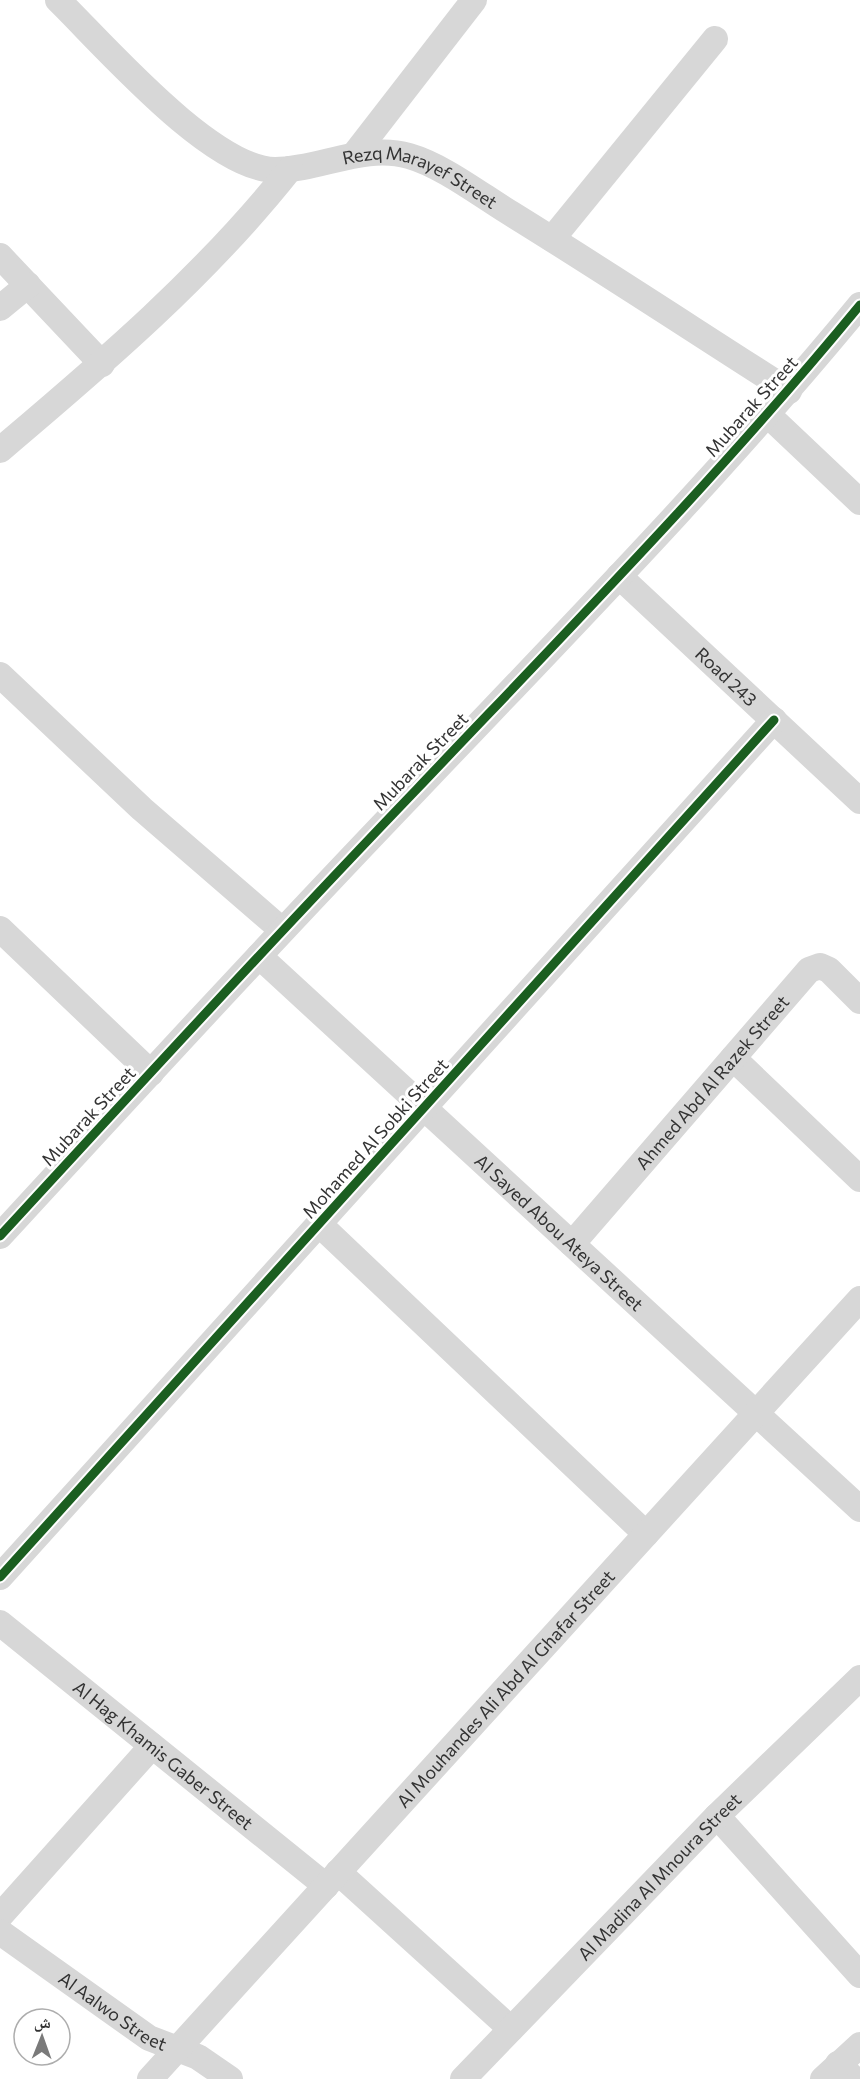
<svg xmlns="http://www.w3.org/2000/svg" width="860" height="2079" font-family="Commissioner,'Noto Naskh Arabic',sans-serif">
	<rect width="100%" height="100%" fill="#fff"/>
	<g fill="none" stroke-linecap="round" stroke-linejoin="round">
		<!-- street -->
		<g stroke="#d7d7d7" stroke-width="26">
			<path id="s1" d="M 58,0 C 104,45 211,169 275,170 C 320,170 364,143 409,156 C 444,166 483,197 515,216 C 607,273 698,333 789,391"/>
			<path d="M 354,155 L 474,0"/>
			<path d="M 552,239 L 715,39"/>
			<path d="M 0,256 L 102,364"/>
			<path d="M 0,308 L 28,285"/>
			<path d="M 767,414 L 860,502"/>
			<path d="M 0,450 C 103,363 206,275 290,169"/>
			<path id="s2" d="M 619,576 L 860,801"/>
			<path d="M 0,675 L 142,809 L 282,930"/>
			<path d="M 0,929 L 151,1073"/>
			<path id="s3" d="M 259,956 L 860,1509"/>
			<path d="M 733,1058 L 860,1179"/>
			<path d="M 319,1224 L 646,1534"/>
			<path d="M 0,1236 C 138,1086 276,936 417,789 C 568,630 721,474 860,305"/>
			<path id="s4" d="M 572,1244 L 809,970 L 820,966 L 829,970 L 860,1001"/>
			<path d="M 0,1577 L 774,720"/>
			<path id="s5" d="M 0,1623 L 326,1886"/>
			<path d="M 717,1816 L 860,1975"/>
			<path d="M 338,1872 L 511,2029"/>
			<path d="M 0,1916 L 152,1746"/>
			<path id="s6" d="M 0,1932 L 149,2038 L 198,2057 L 230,2079"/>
			<path d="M 838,2064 L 854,2079"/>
			<path id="s7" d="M 150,2079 L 860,1299"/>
			<path id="s8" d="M 463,2079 L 717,1816 L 860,1678"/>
			<path d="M 823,2079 L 860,2045"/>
		</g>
		<defs>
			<path id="cycleway" d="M 0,1236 C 138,1086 276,936 417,789 C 568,630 721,474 860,305
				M 0,1577 L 774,720"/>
		</defs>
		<!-- cycleway casing -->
		<use href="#cycleway" stroke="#fff" stroke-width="13"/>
		<!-- cycleway -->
		<use href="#cycleway" stroke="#1b5e20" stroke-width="9"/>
	</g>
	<g text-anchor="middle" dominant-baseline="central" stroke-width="6" stroke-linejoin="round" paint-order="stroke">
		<!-- street labels -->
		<g font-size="18" fill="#333" stroke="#fff">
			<text stroke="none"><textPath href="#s1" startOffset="432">Rezq Marayef Street</textPath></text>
			<text transform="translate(751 406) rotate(-48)">Mubarak Street</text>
			<text stroke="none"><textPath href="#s2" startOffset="147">Road 243</textPath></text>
			<text transform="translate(420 761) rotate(-46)">Mubarak Street</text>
			<text stroke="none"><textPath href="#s4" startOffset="214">Ahmed Abd Al Razek Street</textPath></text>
			<text transform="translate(88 1116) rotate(-47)">Mubarak Street</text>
			<text transform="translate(375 1138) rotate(-48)">Mohamed Al Sobki Street</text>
			<text stroke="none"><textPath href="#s3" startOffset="408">Al Sayed Abou Ateya Street</textPath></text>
			<text stroke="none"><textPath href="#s7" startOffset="528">Al Mouhandes Ali Abd Al Ghafar Street</textPath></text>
			<text stroke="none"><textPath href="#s5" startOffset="210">Al Hag Khamis Gaber Street</textPath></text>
			<text stroke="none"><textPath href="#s8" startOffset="282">Al Madina Al Mnoura Street</textPath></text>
			<text stroke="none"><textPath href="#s6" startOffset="138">Al Aalwo Street</textPath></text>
		</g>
	</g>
	<!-- north arrow -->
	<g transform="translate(42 2037) rotate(1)"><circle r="28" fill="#ffffff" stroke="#adadad" stroke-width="1.5"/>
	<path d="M0-4.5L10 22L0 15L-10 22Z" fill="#7a7a7a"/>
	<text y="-9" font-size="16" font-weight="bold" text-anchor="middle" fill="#333333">ش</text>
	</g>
</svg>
